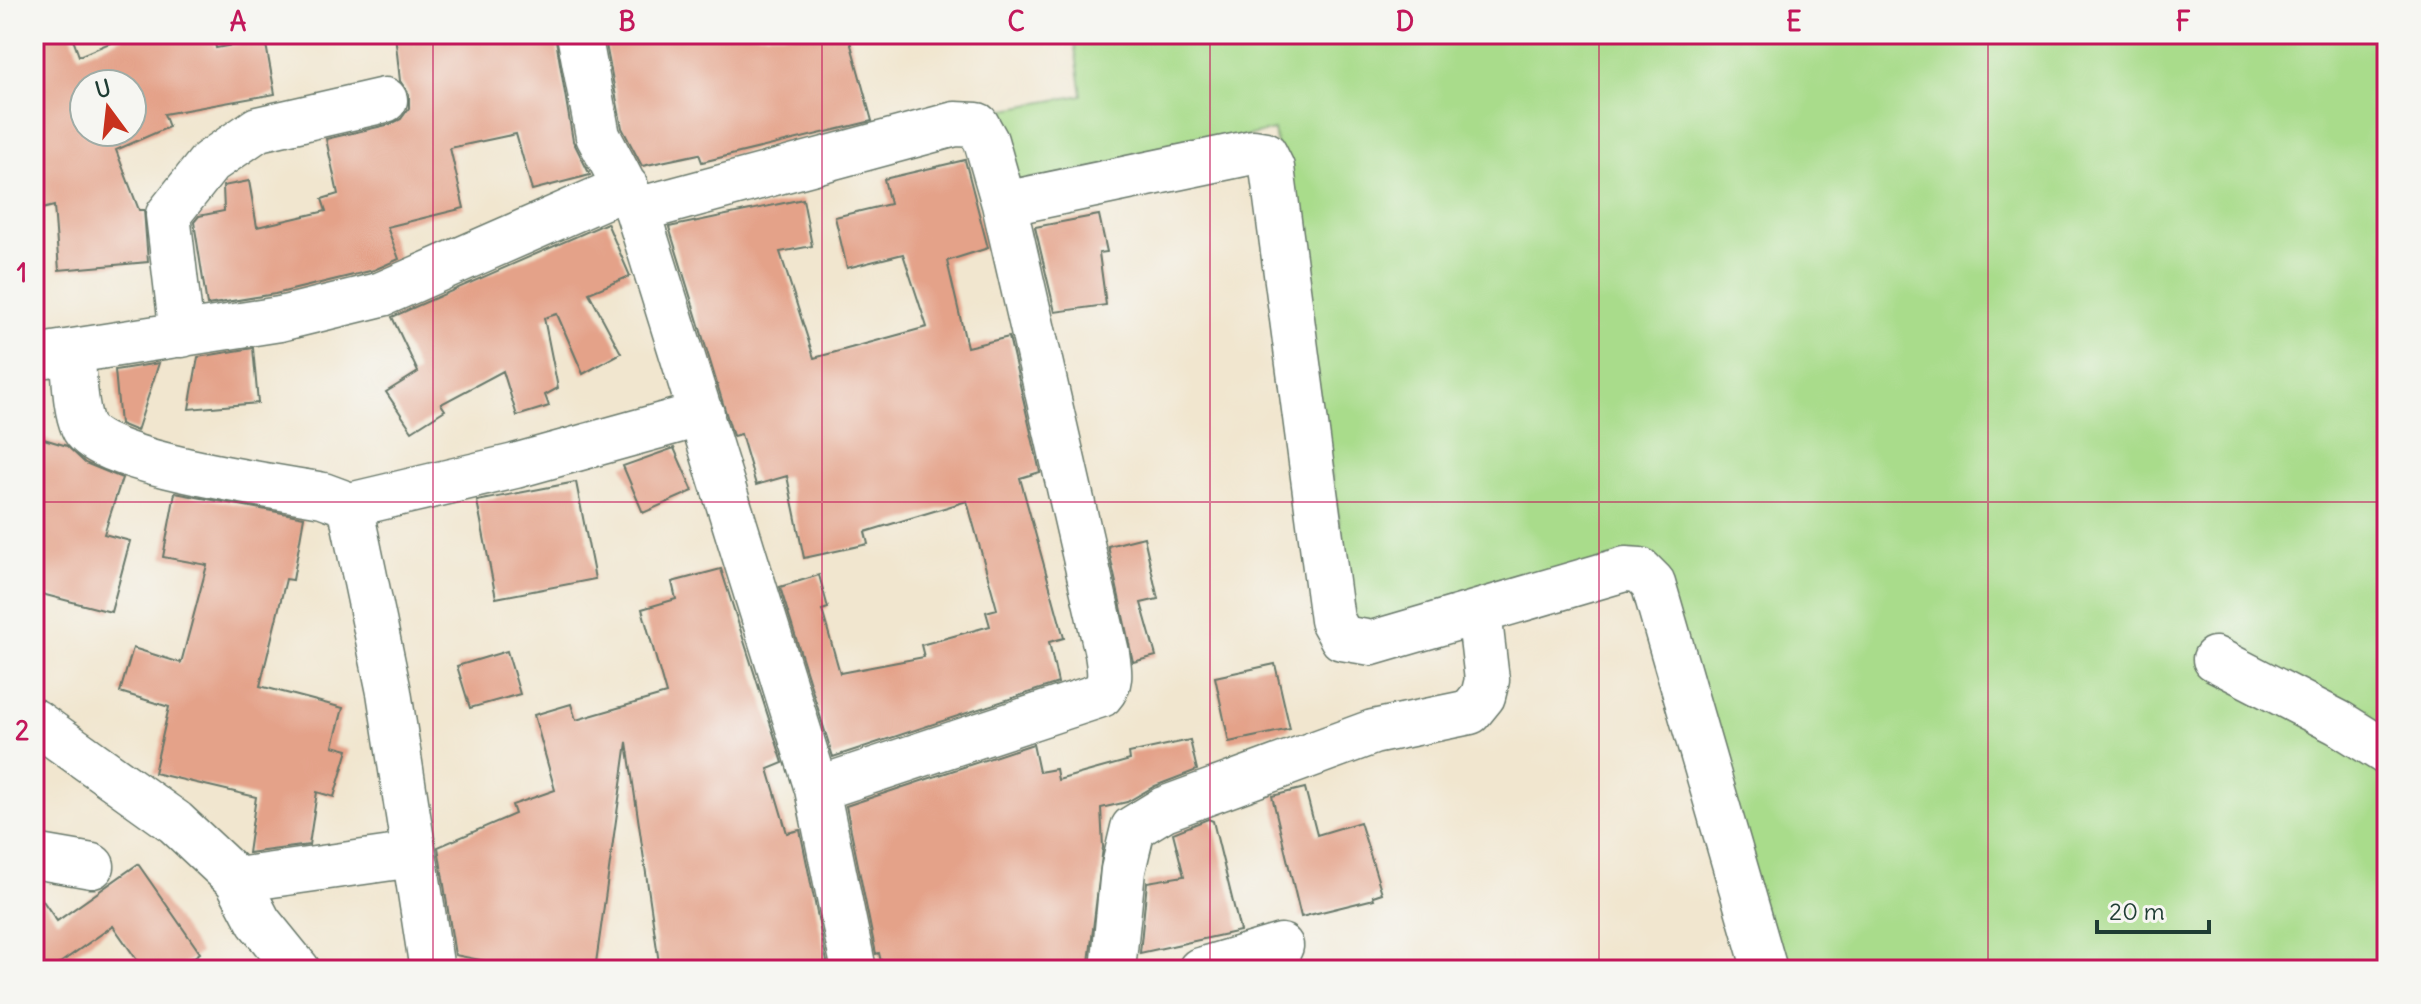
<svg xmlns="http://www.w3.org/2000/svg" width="2421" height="1004" font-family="Delius,sans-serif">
	<rect width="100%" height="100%" fill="#f6f6f2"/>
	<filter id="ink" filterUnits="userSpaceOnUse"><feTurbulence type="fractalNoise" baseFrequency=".0125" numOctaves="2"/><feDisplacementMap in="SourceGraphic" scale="16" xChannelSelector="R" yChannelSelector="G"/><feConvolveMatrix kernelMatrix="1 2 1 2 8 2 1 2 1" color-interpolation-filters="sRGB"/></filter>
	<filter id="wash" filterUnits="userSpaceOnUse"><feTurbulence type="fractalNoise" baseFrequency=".006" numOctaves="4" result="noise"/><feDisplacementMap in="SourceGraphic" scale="32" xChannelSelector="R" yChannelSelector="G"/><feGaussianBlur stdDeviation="1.8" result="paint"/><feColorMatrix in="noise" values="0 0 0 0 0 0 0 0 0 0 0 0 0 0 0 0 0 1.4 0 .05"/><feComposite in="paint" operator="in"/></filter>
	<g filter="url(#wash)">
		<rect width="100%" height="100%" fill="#f1e6cf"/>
		<!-- green -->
		<path fill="#a9dc8b" stroke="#648c60" stroke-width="2" d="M 1073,34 L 2387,34 L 2387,970 L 1781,970 L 1635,551 L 1358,635 L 1274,130 L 1017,185 L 1000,110 L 1082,95 Z"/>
		<g id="blocks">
			<!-- building -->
			<path fill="#e4a289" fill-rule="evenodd" d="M 34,34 L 71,34 L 79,56 L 131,34 L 213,34 L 216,48 L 265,39 L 275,94 L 164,114 L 169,127 L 116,150 L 139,210 L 144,210 L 148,262 L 59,270 L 54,206 L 34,211 ZM 84,84 L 132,84 L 132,132 L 84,132 Z
				M 395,34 L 555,34 L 573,141 L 590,175 L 532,190 L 516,134 L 450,148 L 464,208 L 387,227 L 399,259 L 374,270 L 275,294 L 207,305 L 194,222 L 199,216 L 224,211 L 223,186 L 249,181 L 257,227 L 326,211 L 322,199 L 338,194 L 326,139 L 391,124 L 401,119 L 409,108 L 409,94 L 400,81 Z
				M 604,34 L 848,34 L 872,121 L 702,162 L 699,154 L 642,166 L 622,128 Z
				M 965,160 L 988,248 L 947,261 L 967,347 L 1009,337 L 1040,472 L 1020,478 L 1064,638 L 1049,642 L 1058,683 L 833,757 L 780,587 L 819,575 L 828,608 L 822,610 L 840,673 L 924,657 L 921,645 L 990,626 L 986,612 L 997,609 L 967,501 L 865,532 L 868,544 L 804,558 L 787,476 L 756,485 L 741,434 L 733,436 L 669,227 L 803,199 L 812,246 L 780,252 L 814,358 L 927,327 L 903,254 L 847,268 L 835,217 L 890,204 L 884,179 Z
				M 1099,215 L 1107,252 L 1099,253 L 1106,305 L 1055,312 L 1035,227 Z
				M 607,223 L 630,276 L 589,293 L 621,353 L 583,374 L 557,314 L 544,318 L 558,388 L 545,395 L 549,406 L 517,416 L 503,371 L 441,404 L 445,410 L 412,431 L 386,392 L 418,372 L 392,317 Z
				M 253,348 L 258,403 L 189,409 L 198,357 Z
				M 159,363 L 137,431 L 120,424 L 115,370 Z
				M 34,436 L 67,446 L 85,463 L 122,478 L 104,534 L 130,541 L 111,612 L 34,592 Z
				M 674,448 L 693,491 L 643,513 L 623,466 Z
				M 576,482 L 595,579 L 496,598 L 477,501 Z
				M 175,493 L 304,517 L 293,580 L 286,579 L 260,686 L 343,708 L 333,746 L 348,750 L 334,797 L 317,792 L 309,845 L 248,853 L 256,797 L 154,773 L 169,707 L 120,692 L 133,648 L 181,663 L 207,565 L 163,557 Z
				M 1144,537 L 1158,599 L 1141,603 L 1156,656 L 1133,662 L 1108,546 Z
				M 721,569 L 783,763 L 768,769 L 787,833 L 800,830 L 827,962 L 782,970 L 758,970 L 757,964 L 660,970 L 627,742 L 595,970 L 495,963 L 455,955 L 438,847 L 515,814 L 512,805 L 555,790 L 534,715 L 571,704 L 576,720 L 666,694 L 642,609 L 676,599 L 672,582 Z
				M 507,651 L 520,694 L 470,708 L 457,666 Z
				M 1275,664 L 1290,729 L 1229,742 L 1215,677 Z
				M 1190,740 L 1197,770 L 1155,786 L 1127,802 L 1101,808 L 1103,847 L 1088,970 L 883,970 L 879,953 L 876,954 L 846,806 L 1033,744 L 1039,772 L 1056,769 L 1058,780 L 1130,760 L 1129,753 Z
				M 1305,788 L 1317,835 L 1360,822 L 1382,893 L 1373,896 L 1374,899 L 1301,917 L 1272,796 Z
				M 1208,819 L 1213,821 L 1240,931 L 1140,953 L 1147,882 L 1184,876 L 1173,833 Z
				M 138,864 L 200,953 L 175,970 L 144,970 L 113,926 L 50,970 L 34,970 L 34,888 L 57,921 Z"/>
		</g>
	</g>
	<g filter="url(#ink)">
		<use href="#blocks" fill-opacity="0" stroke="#68786a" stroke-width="2"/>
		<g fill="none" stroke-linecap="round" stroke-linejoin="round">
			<defs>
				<path id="minor" d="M 579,34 L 598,136 L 637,210 L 817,789 L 854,970
					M 637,210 L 955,124 L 977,125 L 986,141 L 1004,204 L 1253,152 L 1265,154 L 1272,168 L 1332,620 L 1342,638 L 1372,643 L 1625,569 L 1640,570 L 1653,583 L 1765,970
					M 182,335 L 168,215 L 210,162 L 258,129 L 385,100
					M 72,353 C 75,375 74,406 83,427 C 98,463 280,487 323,495 L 350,505 L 389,692 L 432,970
					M 34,357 L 280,319 L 382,294 L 626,187
					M 350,505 L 515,466 L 702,414
					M 2215,659 L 2339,723 L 2387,753
					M 34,721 L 175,822 L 237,880 L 259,922 L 298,970
					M 817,789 L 1101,695 C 1113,682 1109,669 1107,653 L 1004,204
					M 34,856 L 92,866
					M 237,880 L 413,855
					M 1113,970 L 1123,870 L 1133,828 L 1164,809 L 1373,732 L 1470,712 L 1483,696 L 1487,680 L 1479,612
					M 1200,970 L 1281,946"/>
			</defs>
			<!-- minor casing -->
			<use href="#minor" stroke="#68786a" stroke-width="47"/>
			<!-- minor -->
			<use href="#minor" stroke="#fff" stroke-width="44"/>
		</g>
	</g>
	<!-- grid -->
	<path fill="none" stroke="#c2185b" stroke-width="2" stroke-opacity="0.55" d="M 433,34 L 433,970M 822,34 L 822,970M 1210,34 L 1210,970M 1599,34 L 1599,970M 1988,34 L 1988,970M 34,502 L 2387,502"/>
	<!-- margin -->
	<rect width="2421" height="1004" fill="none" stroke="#f6f6f2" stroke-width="88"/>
	<!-- north arrow -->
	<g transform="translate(108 108) rotate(345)"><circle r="38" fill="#f6f6f2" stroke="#a0aca6" stroke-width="2"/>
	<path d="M0-6L14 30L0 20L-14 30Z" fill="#c8321e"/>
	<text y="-12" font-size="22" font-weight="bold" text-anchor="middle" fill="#1f3d34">U</text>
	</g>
	<!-- scale -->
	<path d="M2097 920v12h112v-12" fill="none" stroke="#1f3d34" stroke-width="4"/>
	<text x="2109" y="920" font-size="24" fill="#1f3d34" stroke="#f6f6f2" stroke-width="6" paint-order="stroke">20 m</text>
	<rect x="44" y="44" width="2333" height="916" fill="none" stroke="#c2185b" stroke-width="3"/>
	<g font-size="26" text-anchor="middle" font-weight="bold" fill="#c2185b">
		<text x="238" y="31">A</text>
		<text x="627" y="31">B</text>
		<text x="1016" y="31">C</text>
		<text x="1405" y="31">D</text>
		<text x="1794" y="31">E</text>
		<text x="2183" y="31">F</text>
		<text x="22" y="282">1</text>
		<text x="22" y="740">2</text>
	</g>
</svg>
